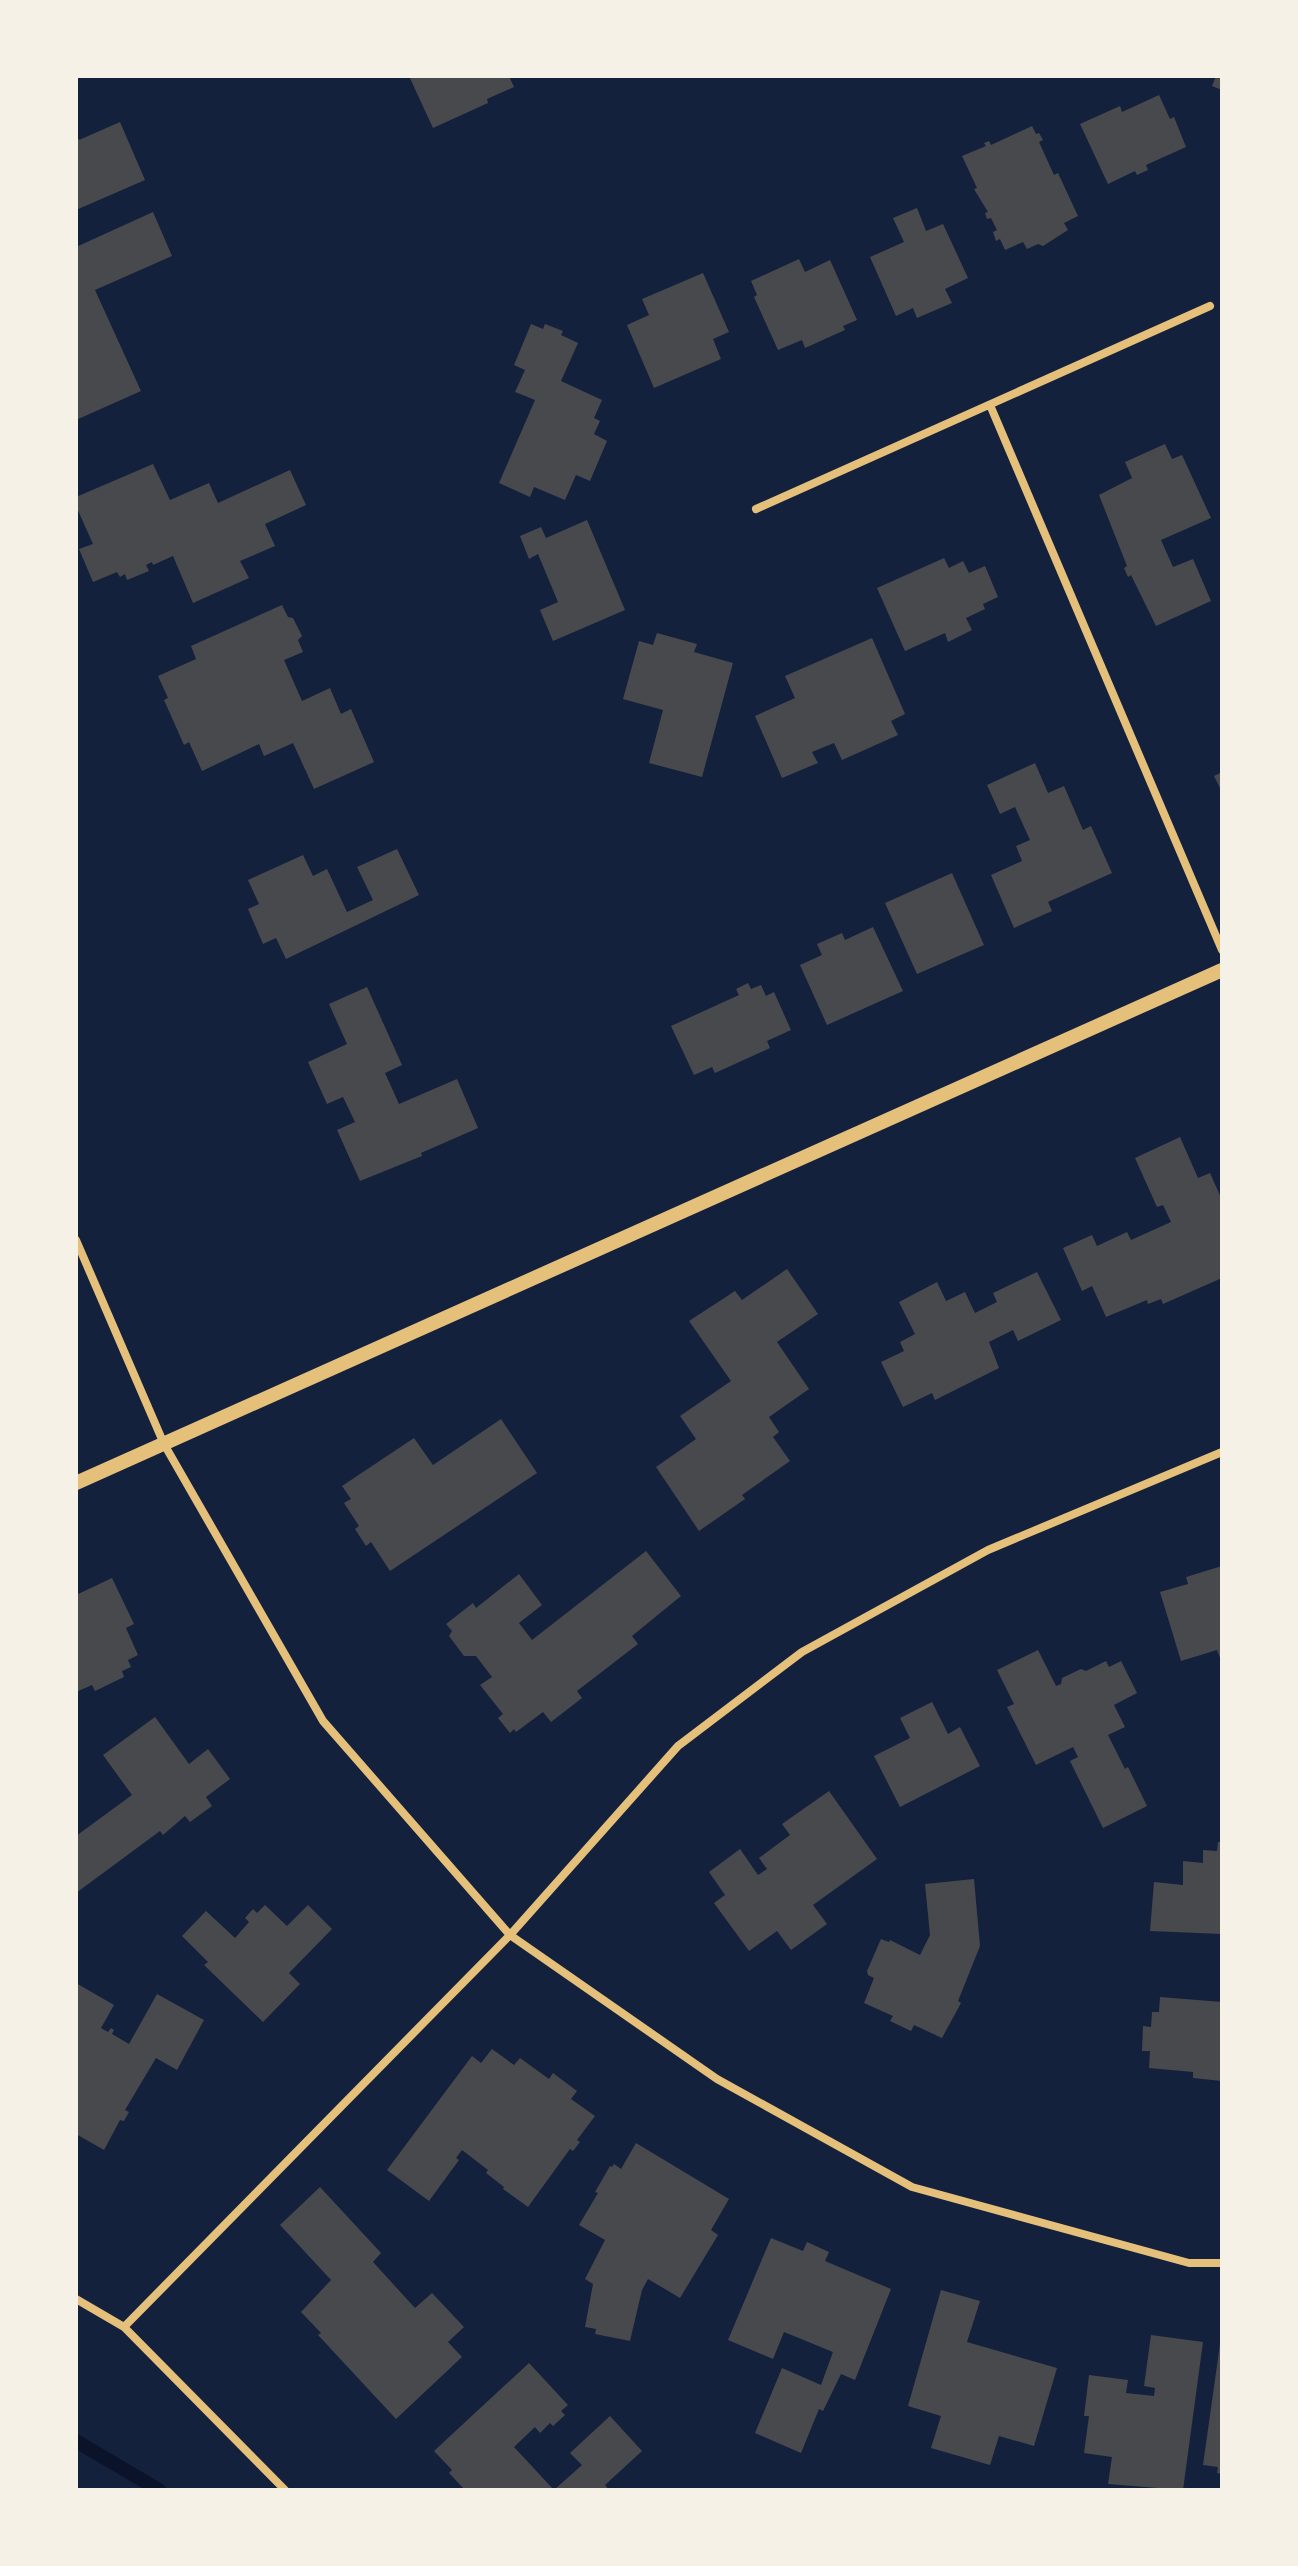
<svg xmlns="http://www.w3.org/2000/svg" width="1298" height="2566" font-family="Poppins,sans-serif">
	<rect width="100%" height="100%" fill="#14213d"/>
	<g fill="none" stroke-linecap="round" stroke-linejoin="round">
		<!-- stream -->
		<path stroke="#0b132b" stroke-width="14" d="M 76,2441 L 159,2490"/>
	</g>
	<!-- building -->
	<path fill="#48494c" d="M 409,76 L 509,76 L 514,87 L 487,99 L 488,103 L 433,128 Z
		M 1216,76 L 1222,76 L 1222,90 L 1212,86 Z
		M 1159,95 L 1170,119 L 1174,117 L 1186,147 L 1146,165 L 1148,170 L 1137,175 L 1135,171 L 1108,184 L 1080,124 L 1120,106 L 1122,112 Z
		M 120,122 L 145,180 L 76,210 L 76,134 L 79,140 Z
		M 1032,126 L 1036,134 L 1039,133 L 1043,140 L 1039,142 L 1054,175 L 1058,173 L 1078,216 L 1064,223 L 1068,230 L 1043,246 L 1038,244 L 1027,249 L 1023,242 L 1005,250 L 1000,239 L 996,241 L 993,232 L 997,230 L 991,218 L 987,219 L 985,213 L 988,212 L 974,189 L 977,188 L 962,156 L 986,146 L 984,143 L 989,141 L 991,145 Z
		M 917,208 L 926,231 L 943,224 L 968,278 L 945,289 L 952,303 L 917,318 L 913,308 L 896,316 L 870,257 L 904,242 L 893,218 Z
		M 153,212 L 172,256 L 95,290 L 141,391 L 76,420 L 76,247 Z
		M 799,259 L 805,272 L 830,260 L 857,320 L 843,326 L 845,330 L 805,348 L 802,340 L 778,350 L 754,297 L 757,295 L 751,281 Z
		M 703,273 L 729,332 L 713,339 L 721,359 L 654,388 L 627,325 L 649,315 L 642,299 Z
		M 531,324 L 543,329 L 545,324 L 563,331 L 561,335 L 578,343 L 561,381 L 602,400 L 594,418 L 600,421 L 594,434 L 607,441 L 590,481 L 576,475 L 565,500 L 534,487 L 530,497 L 499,483 L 535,400 L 515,392 L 525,370 L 514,365 Z
		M 1165,444 L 1172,459 L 1182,455 L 1211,518 L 1161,540 L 1173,567 L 1193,559 L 1211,601 L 1156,626 L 1131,575 L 1128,577 L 1124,568 L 1127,566 L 1099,495 L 1132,478 L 1125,462 Z
		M 153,464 L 170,500 L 209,483 L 218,503 L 290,470 L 306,505 L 265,524 L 275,546 L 240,561 L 249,578 L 193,603 L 173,556 L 153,565 L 152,562 L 146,565 L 149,571 L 127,580 L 125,574 L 120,577 L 117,572 L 93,582 L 79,549 L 93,544 L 76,506 L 76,497 Z
		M 587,520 L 625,610 L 553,641 L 540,610 L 558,602 L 538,554 L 529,559 L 520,536 L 541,527 L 546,538 Z
		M 944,558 L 949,568 L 963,561 L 969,573 L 985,566 L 998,597 L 983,604 L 985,609 L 966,618 L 972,630 L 948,642 L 945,633 L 905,651 L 877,588 Z
		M 282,605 L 288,617 L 293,618 L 302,636 L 298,640 L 303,652 L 284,660 L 302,701 L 330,688 L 341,714 L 351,709 L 374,762 L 314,789 L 293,743 L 264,756 L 259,744 L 202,771 L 189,742 L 184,745 L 164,700 L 168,698 L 158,676 L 196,659 L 191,646 Z
		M 657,633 L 697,644 L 694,652 L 733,663 L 702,777 L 649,763 L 663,710 L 623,699 L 639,641 L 653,645 Z
		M 872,638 L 905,714 L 891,721 L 898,735 L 842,760 L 834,743 L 812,752 L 818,763 L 782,778 L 755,716 L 795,698 L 785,676 Z
		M 1035,763 L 1048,793 L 1064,786 L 1083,830 L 1091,826 L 1112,873 L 1048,902 L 1052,911 L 1014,928 L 991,875 L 1022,861 L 1016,846 L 1030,840 L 1015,807 L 1000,814 L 987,785 Z
		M 1222,772 L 1222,792 L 1214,776 Z
		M 397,849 L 419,895 L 286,959 L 276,938 L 263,944 L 248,909 L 259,904 L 248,880 L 303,855 L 313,876 L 327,869 L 347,912 L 373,900 L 357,867 Z
		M 952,873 L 984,945 L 917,974 L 885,903 Z
		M 873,927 L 903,991 L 827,1025 L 800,965 L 822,955 L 817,944 L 842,933 L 845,940 Z
		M 748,983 L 751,989 L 761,985 L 766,996 L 774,992 L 791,1030 L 767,1041 L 770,1048 L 715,1073 L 712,1067 L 694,1075 L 671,1026 L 739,995 L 736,989 Z
		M 367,987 L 402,1065 L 385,1073 L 399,1104 L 457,1079 L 478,1128 L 421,1153 L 422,1156 L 360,1181 L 337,1130 L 355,1122 L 343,1097 L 327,1104 L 308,1062 L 347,1044 L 329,1004 Z
		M 1180,1137 L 1198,1178 L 1210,1173 L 1222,1200 L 1222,1278 L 1163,1304 L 1161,1299 L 1148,1304 L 1147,1300 L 1106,1317 L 1092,1286 L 1082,1291 L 1063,1248 L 1092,1235 L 1097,1246 L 1127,1232 L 1131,1240 L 1171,1222 L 1163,1205 L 1157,1207 L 1135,1158 Z
		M 787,1269 L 818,1314 L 777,1342 L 809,1389 L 769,1417 L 779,1432 L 773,1437 L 790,1461 L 742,1495 L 745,1499 L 699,1531 L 656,1467 L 696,1439 L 680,1416 L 731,1381 L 689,1321 L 735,1291 L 742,1300 Z
		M 1037,1272 L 1061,1320 L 1018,1341 L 1013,1330 L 989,1342 L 999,1368 L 935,1400 L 932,1393 L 903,1407 L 881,1362 L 904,1351 L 900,1342 L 915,1334 L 899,1302 L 937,1282 L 946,1301 L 965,1292 L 975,1313 L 997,1302 L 993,1293 Z
		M 501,1419 L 537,1473 L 390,1571 L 371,1542 L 366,1546 L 355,1529 L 359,1526 L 344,1503 L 351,1499 L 342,1486 L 414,1438 L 433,1465 Z
		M 646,1551 L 681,1596 L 632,1636 L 638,1644 L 577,1691 L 582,1698 L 551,1722 L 543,1712 L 516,1732 L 514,1729 L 510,1733 L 498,1718 L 503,1714 L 480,1685 L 492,1677 L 476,1656 L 464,1656 L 449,1636 L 452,1631 L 446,1624 L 473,1603 L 476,1608 L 519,1574 L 542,1605 L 519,1623 L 532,1640 Z
		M 1222,1566 L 1222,1663 L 1217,1650 L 1181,1661 L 1160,1592 L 1188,1584 L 1186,1577 Z
		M 112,1578 L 134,1624 L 126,1628 L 138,1655 L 128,1660 L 131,1667 L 122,1671 L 124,1677 L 95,1691 L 92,1685 L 76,1692 L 76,1595 Z
		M 1038,1650 L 1056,1686 L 1061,1684 L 1062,1678 L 1081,1669 L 1086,1671 L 1106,1661 L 1109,1667 L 1121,1661 L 1137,1693 L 1114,1705 L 1125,1727 L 1108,1735 L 1125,1769 L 1128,1767 L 1147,1806 L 1103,1828 L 1070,1761 L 1078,1757 L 1073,1747 L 1036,1765 L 1007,1707 L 1014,1704 L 997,1670 Z
		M 932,1702 L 948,1734 L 960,1727 L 980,1766 L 900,1807 L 874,1756 L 910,1738 L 900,1718 Z
		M 155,1717 L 189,1764 L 208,1749 L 230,1779 L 206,1797 L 212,1806 L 190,1822 L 185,1816 L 163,1835 L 160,1831 L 76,1893 L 76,1836 L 132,1795 L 103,1755 Z
		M 829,1791 L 877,1859 L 813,1905 L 827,1924 L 791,1950 L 777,1931 L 749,1951 L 714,1903 L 725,1895 L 709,1872 L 740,1849 L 758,1875 L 767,1869 L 759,1858 L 790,1835 L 782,1824 Z
		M 1218,1842 L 1222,1842 L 1222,1934 L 1150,1931 L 1154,1882 L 1183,1885 L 1183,1861 L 1203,1863 L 1203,1850 L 1217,1851 Z
		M 974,1879 L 980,1946 L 958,2001 L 961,2003 L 942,2038 L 914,2025 L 911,2031 L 890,2021 L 893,2016 L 864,2003 L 874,1978 L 868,1975 L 867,1971 L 881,1939 L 889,1942 L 890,1940 L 920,1955 L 930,1935 L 925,1884 Z
		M 265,1905 L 287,1926 L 308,1905 L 332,1929 L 289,1973 L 300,1984 L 263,2022 L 204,1965 L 208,1962 L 182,1936 L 206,1911 L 235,1938 L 249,1922 L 245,1918 L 253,1909 L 257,1913 Z
		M 76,1983 L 114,2005 L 101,2028 L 108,2032 L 111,2028 L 114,2030 L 112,2034 L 129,2044 L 157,1994 L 204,2020 L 177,2070 L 156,2058 L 125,2110 L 129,2112 L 124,2121 L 120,2120 L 104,2150 L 76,2134 Z
		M 1160,1997 L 1222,2002 L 1222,2081 L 1193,2078 L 1193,2072 L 1149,2068 L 1150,2051 L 1142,2051 L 1143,2026 L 1151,2027 L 1152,2012 L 1159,2012 Z
		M 492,2049 L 514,2065 L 520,2058 L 549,2079 L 553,2073 L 577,2091 L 571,2099 L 595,2116 L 577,2140 L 580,2142 L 573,2151 L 570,2149 L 528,2207 L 503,2189 L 504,2187 L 486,2173 L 488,2170 L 462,2150 L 456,2158 L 459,2160 L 429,2201 L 387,2170 L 472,2056 L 481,2063 Z
		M 636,2143 L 729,2199 L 711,2230 L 718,2235 L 680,2298 L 648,2279 L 642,2290 L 630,2341 L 595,2334 L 596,2329 L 585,2327 L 593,2284 L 585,2279 L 605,2240 L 579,2225 L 598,2193 L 595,2192 L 610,2166 L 612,2167 L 614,2164 L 621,2169 Z
		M 320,2187 L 381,2253 L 373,2262 L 415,2308 L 432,2293 L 464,2327 L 448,2342 L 462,2357 L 396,2419 L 318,2335 L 321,2333 L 301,2312 L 331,2280 L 280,2225 Z
		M 771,2238 L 803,2251 L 807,2242 L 829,2252 L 825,2261 L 891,2289 L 855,2380 L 841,2374 L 823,2411 L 819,2409 L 801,2453 L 755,2433 L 782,2368 L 821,2385 L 833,2352 L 784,2332 L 773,2359 L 728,2340 Z
		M 941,2290 L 980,2301 L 967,2342 L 1057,2368 L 1034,2446 L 999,2436 L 990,2465 L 931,2448 L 941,2416 L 908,2406 Z
		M 1151,2335 L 1203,2342 L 1183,2490 L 1108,2484 L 1112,2457 L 1084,2453 L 1089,2416 L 1084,2416 L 1089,2375 L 1128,2380 L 1126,2393 L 1154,2396 L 1155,2388 L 1144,2386 Z
		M 1220,2344 L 1222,2344 L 1222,2474 L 1217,2473 L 1218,2467 L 1203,2465 Z
		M 529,2363 L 568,2405 L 561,2411 L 565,2415 L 553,2426 L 550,2423 L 540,2433 L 535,2427 L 514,2447 L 554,2490 L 465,2490 L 449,2473 L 452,2470 L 434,2451 Z
		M 610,2416 L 642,2451 L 605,2485 L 609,2490 L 554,2490 L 582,2465 L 570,2453 Z"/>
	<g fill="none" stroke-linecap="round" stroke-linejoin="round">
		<!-- minor -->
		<path stroke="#e5c07b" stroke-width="8" d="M 990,405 L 1222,950
			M 756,509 L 1210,306
			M 76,1240 L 164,1444 L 323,1721 L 510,1935 L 717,2079 L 912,2187 L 1189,2263 L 1222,2263
			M 76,2299 L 124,2327 L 285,2490
			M 124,2327 L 510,1935 L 678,1746 L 802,1652 L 988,1550 L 1222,1452"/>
		<!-- tertiary -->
		<path stroke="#e5c07b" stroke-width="14" d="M 76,1483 L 1222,970"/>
	</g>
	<!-- border -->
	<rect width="1298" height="2566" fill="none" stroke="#f6f1e7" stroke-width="156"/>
</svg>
